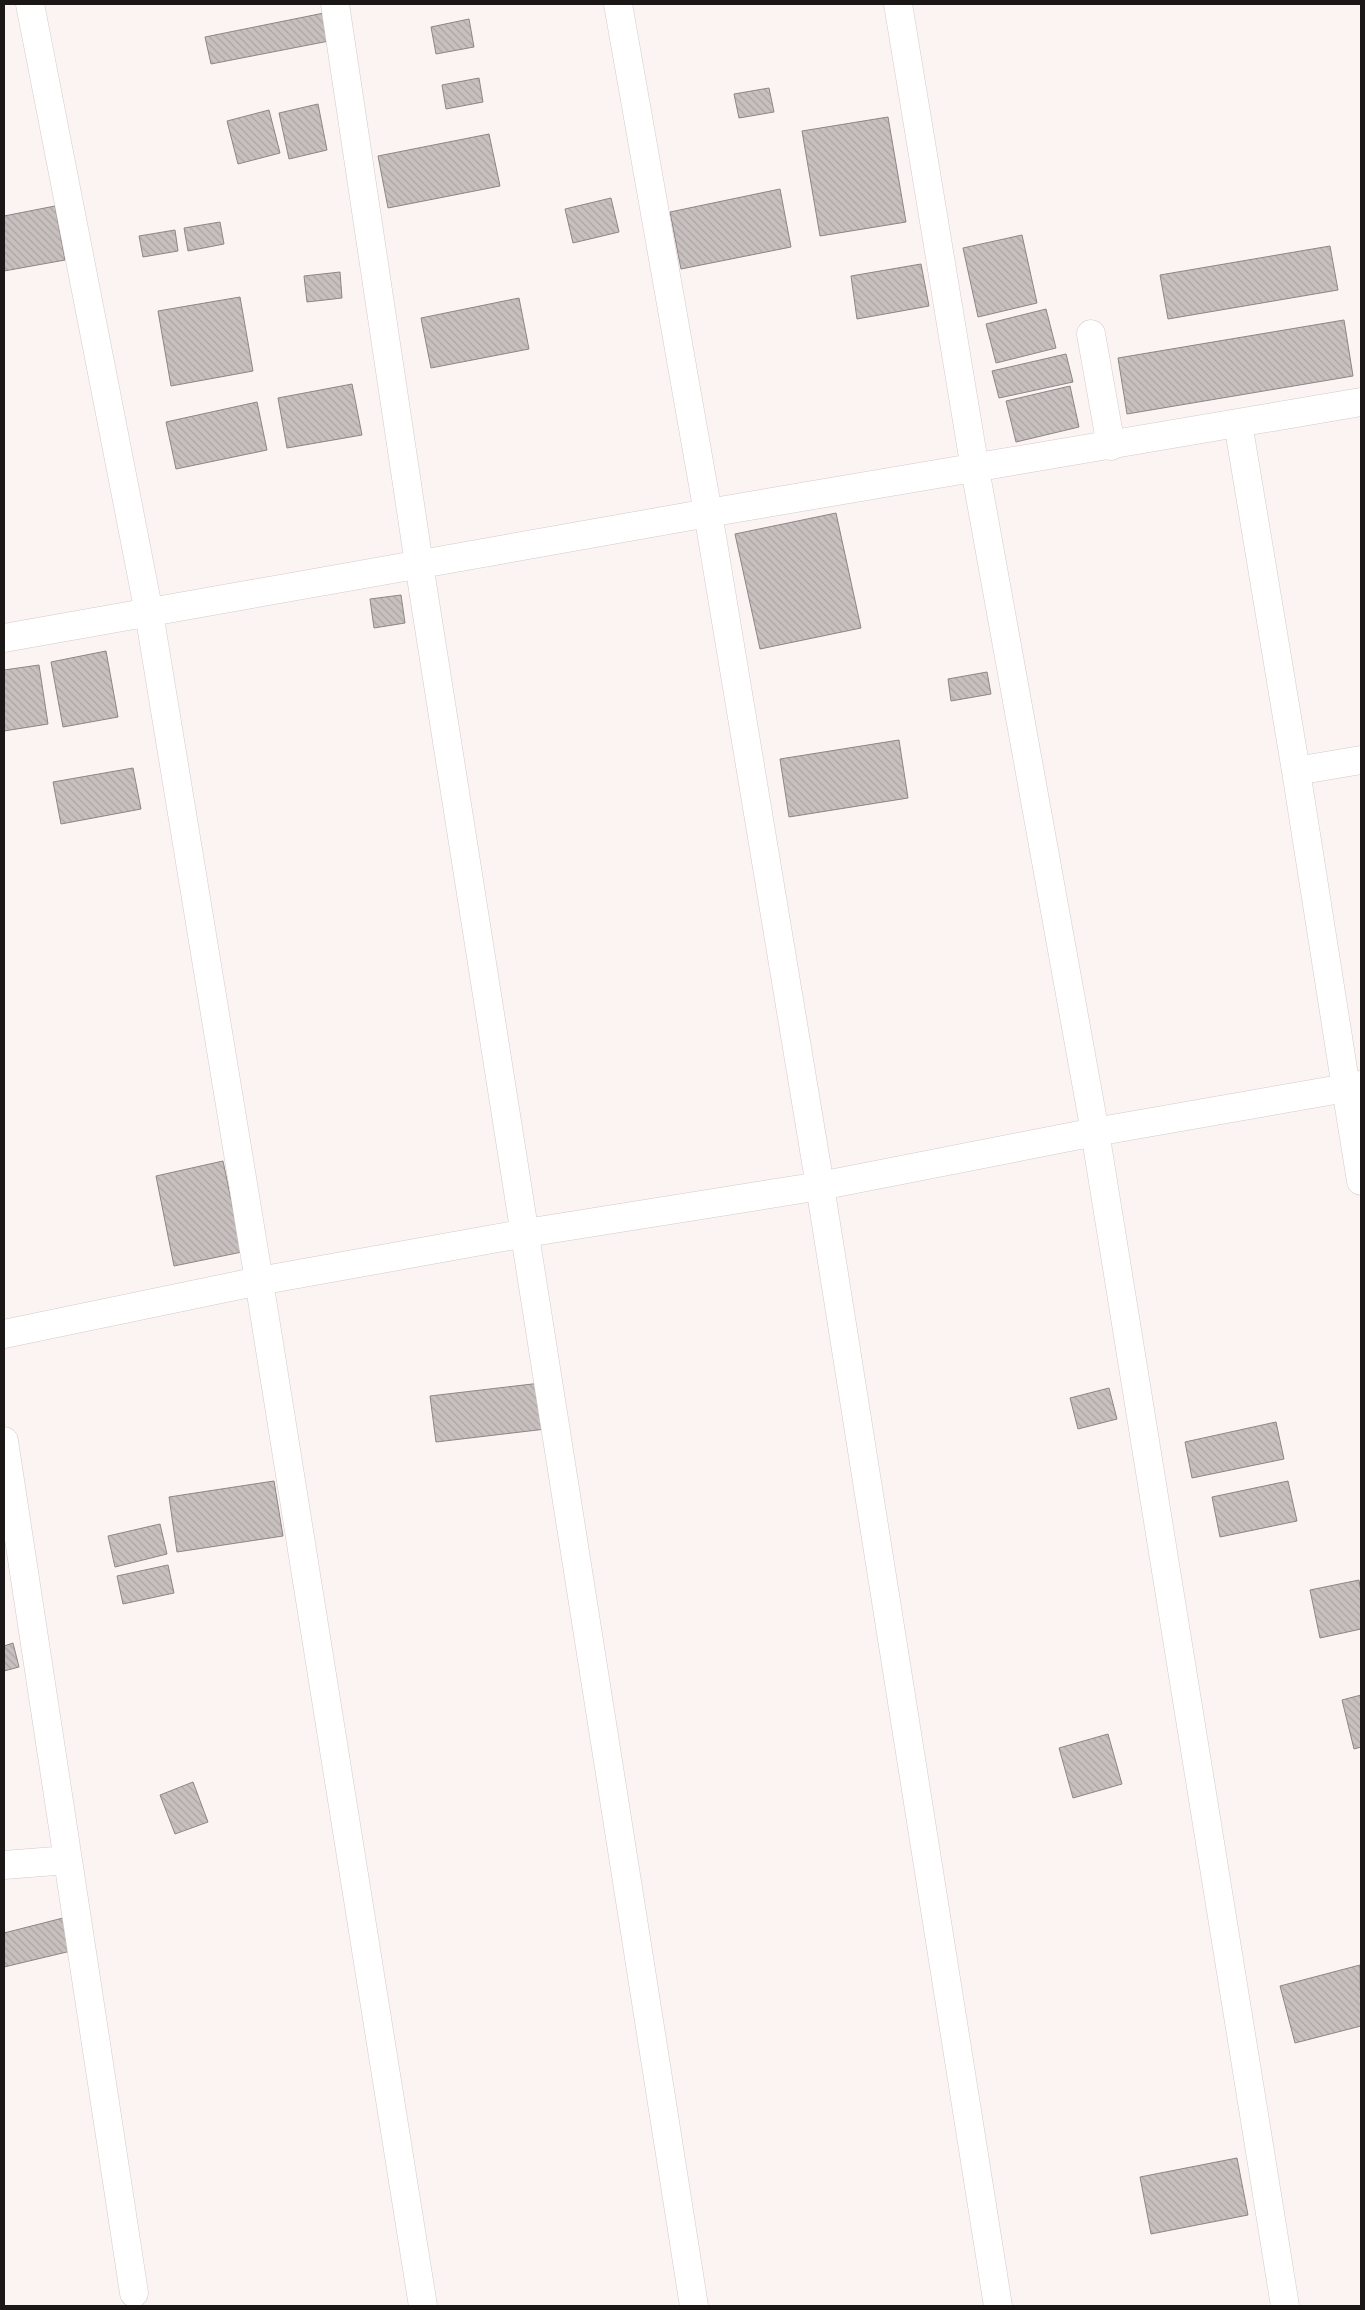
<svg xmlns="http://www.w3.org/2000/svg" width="1365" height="2310" font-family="Inter,sans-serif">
	<defs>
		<pattern id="building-back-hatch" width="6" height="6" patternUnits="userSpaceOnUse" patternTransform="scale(1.25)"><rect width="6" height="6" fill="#c7c0bf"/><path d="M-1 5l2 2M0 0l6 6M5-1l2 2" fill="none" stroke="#aaa4a3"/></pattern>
	</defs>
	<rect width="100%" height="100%" fill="#fbf4f2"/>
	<!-- building -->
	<path fill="url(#building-back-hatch)" stroke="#8d8686" d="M 324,13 L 329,41 L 211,64 L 205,37 Z
		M 469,19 L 474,47 L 436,54 L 431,27 Z
		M 479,78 L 483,102 L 446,109 L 442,85 Z
		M 769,88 L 774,112 L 739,118 L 734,94 Z
		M 318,104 L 327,150 L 289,159 L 279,113 Z
		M 269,110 L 280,153 L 238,164 L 227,121 Z
		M 888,117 L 906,222 L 820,236 L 802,131 Z
		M 489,134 L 500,186 L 388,208 L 378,156 Z
		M 780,189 L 791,247 L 681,269 L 670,212 Z
		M 611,198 L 619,232 L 573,243 L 565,209 Z
		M 55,206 L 65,260 L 4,271 L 4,216 Z
		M 220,222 L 224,244 L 188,251 L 184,228 Z
		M 175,230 L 178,251 L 143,257 L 139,236 Z
		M 1022,235 L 1037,303 L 978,317 L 963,248 Z
		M 1330,246 L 1338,290 L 1168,319 L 1160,275 Z
		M 921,264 L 929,306 L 857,319 L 851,276 Z
		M 340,272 L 342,298 L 307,302 L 304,276 Z
		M 240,297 L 253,371 L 171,386 L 158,311 Z
		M 519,298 L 529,349 L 431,368 L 421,318 Z
		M 1046,309 L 1056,348 L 996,363 L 986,324 Z
		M 1344,320 L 1353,376 L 1127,414 L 1118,358 Z
		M 1066,354 L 1073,382 L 999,398 L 992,371 Z
		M 352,384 L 362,435 L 287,448 L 278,398 Z
		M 1070,386 L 1079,427 L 1016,442 L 1006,401 Z
		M 257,402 L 267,450 L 176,469 L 166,422 Z
		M 836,513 L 861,628 L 760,649 L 735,534 Z
		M 401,595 L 405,623 L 374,628 L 370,599 Z
		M 106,651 L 118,717 L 63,727 L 51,662 Z
		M 39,665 L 48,724 L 4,731 L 4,670 Z
		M 987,672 L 991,694 L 951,701 L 948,679 Z
		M 899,740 L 908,798 L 789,817 L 780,759 Z
		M 133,768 L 141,809 L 61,824 L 53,782 Z
		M 223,1161 L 242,1252 L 174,1266 L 156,1176 Z
		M 541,1383 L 546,1429 L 436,1442 L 430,1396 Z
		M 1109,1388 L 1117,1419 L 1078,1429 L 1070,1398 Z
		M 1276,1422 L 1284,1459 L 1192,1478 L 1185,1442 Z
		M 274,1481 L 283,1536 L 177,1552 L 169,1497 Z
		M 1288,1481 L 1297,1521 L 1220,1537 L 1212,1497 Z
		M 160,1524 L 167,1554 L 115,1567 L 108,1536 Z
		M 168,1565 L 174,1593 L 123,1604 L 117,1576 Z
		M 1359,1580 L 1361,1593 L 1361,1629 L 1320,1638 L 1310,1590 Z
		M 13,1643 L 19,1667 L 4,1671 L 4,1646 Z
		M 1361,1695 L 1361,1747 L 1354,1749 L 1342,1700 Z
		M 1108,1734 L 1122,1784 L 1073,1798 L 1059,1748 Z
		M 193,1782 L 208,1822 L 175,1834 L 160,1795 Z
		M 63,1918 L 71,1951 L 4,1967 L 4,1933 Z
		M 1360,1965 L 1361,2026 L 1295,2043 L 1280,1986 Z
		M 1237,2158 L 1248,2215 L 1151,2234 L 1140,2177 Z"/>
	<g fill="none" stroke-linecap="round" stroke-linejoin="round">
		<defs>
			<path id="street" d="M 30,4 L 149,613 L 259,1281 L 423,2306
				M 335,4 L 419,564 L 694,2306
				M 618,4 L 708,513 L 820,1186 L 998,2306
				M 898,4 L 975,469 L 1095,1132 L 1285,2306
				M 1091,334 L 1111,446
				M 1238,423 L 1296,771
				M 4,638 L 708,513 L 1361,402
				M 1361,760 L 1296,771 L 1346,1088 L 1361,1085
				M 4,1334 L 259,1281 L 526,1233 L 820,1186 L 1095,1132 L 1346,1088 L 1361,1181
				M 4,1441 L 134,2293
				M 4,1865 L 68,1860"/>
		</defs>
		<!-- street casing -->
		<use href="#street" stroke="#d2cbc9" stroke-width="29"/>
		<!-- street -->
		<use href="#street" stroke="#fff" stroke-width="28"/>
	</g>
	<!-- border -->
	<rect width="1365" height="2310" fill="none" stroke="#1a1716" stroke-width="10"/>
</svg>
